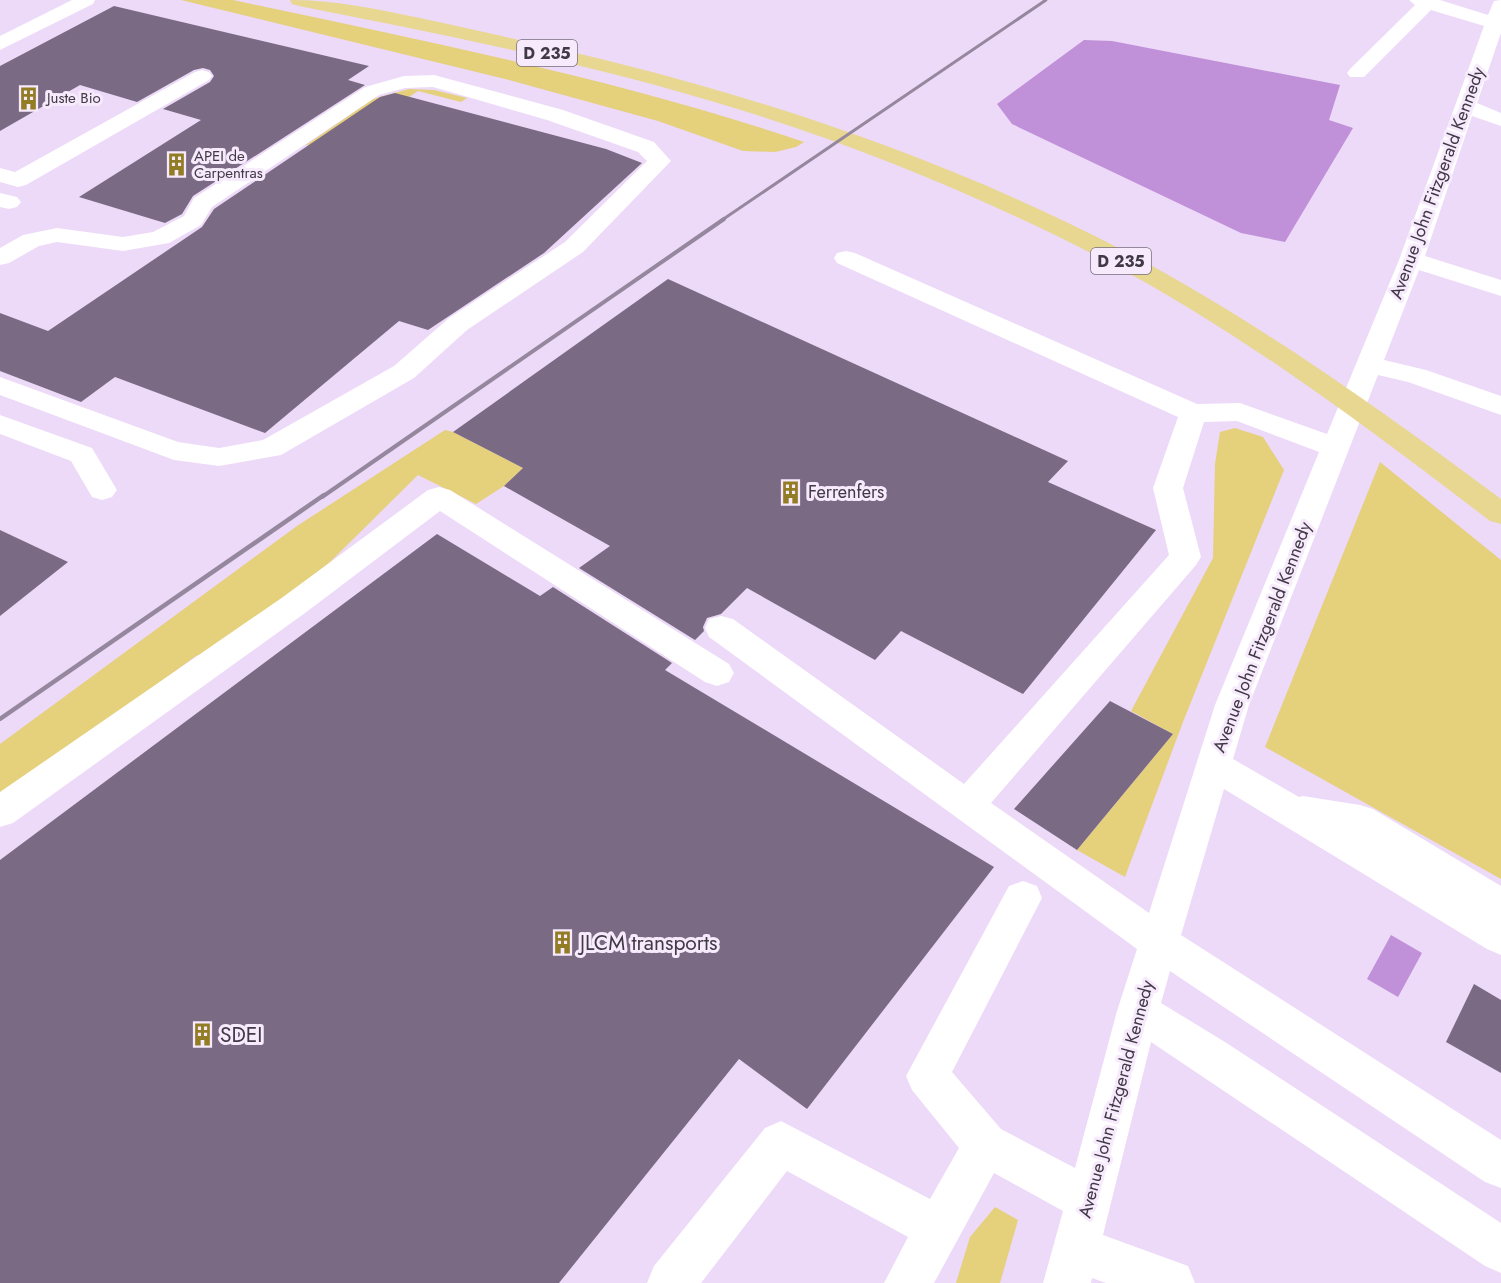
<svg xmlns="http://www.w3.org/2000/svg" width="1501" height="1283" font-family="Jost,sans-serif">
	<rect width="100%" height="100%" fill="#edd9f8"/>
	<!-- green -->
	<path fill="#e5d07b" d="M 181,0 L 233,0 C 425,41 618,79 804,142 L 796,147 L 775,152 L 743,151 L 658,121 L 505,79 Z
		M 409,89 L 434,90 L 467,98 L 461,102 L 418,91 L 332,150 L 306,145 L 373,99 Z
		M 1235,428 L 1263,437 L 1284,470 L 1183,722 L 1125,877 L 1077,850 L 1173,734 L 1131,711 L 1213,558 L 1215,464 L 1220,432 Z
		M 445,430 L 453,432 L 523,468 L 504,486 L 476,504 L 418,475 L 328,564 L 220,649 L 196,656 L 0,798 L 0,744 L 297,526 Z
		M 1380,462 L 1501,560 L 1501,879 L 1265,747 Z
		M 995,1207 L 1018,1220 L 1000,1283 L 956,1283 L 970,1237 Z"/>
	<!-- water -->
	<path fill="#c090d8" d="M 1084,40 L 1112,41 L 1340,85 L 1329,120 L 1353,128 L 1285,242 L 1241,233 L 1012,124 L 997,104 Z
		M 1391,935 L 1422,953 L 1398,997 L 1367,979 Z"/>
	<!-- building -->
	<path fill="#7b6a84" d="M 114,6 L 369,66 L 348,80 L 365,85 L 193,196 L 182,214 L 165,223 L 79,197 L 201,120 L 163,109 L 210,82 L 214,76 L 210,70 L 203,68 L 194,70 L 137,102 L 80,85 L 0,131 L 0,66 Z
		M 395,93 L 606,149 L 642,163 L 544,253 L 428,330 L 399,321 L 265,433 L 115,377 L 81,402 L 0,371 L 0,313 L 48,331 L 202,227 L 214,209 L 380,97 Z
		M 668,279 L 1068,461 L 1048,482 L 1156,530 L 1023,694 L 901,631 L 875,660 L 747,588 L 721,614 L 707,618 L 703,627 L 704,631 L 695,640 L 579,568 L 610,546 L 504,486 L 523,468 L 453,432 Z
		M 0,530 L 68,562 L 0,616 Z
		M 437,534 L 540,596 L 553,587 L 672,663 L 665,670 L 994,867 L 807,1109 L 739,1059 L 559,1283 L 0,1283 L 0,860 Z
		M 1110,701 L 1173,734 L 1077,850 L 1014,809 Z
		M 1474,984 L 1501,1000 L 1501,1073 L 1446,1042 Z"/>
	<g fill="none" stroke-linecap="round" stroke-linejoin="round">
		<!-- minor -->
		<path fill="#fff" fill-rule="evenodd" d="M 72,0 L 95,0 L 93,4 L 0,50 L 0,36 Z
			M 1409,0 L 1440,0 L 1488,15 L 1494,1 L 1501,0 L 1501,33 L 1477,103 L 1501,113 L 1501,126 L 1472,116 L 1425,256 L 1501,280 L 1501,296 L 1419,270 L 1384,360 L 1426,370 L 1501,396 L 1501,415 L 1408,382 L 1378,375 L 1249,705 L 1233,759 L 1299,797 L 1303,796 L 1360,805 L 1373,809 L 1501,886 L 1501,955 L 1487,949 L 1224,789 L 1181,935 L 1501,1140 L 1501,1188 L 1485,1182 L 1170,971 L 1161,1003 L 1225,1042 L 1501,1223 L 1501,1273 L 1485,1266 L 1151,1042 L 1103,1235 L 1188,1266 L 1195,1283 L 1106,1283 L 1092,1278 L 1091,1283 L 1043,1283 L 1063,1211 L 994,1173 L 934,1283 L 884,1283 L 908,1237 L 787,1171 L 701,1283 L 647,1283 L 654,1266 L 765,1128 L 781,1121 L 930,1199 L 959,1148 L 912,1090 L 906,1076 L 1009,886 L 1023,881 L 1037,886 L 1042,898 L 952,1072 L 1001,1129 L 1075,1168 L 1117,1011 L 1137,949 L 709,637 L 705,628 L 709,619 L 721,616 L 733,619 L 964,784 L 1169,555 L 1153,488 L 1178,417 L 837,263 L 834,258 L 837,253 L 846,251 L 855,253 L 1197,404 L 1240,403 L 1327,434 L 1399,260 L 1484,26 L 1431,10 L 1364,77 L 1350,77 L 1347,73 L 1350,69 L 1415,5 ZM 1237,421 L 1319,452 L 1215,705 L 1149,913 L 991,803 L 1196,565 L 1201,557 L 1183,488 L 1204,422 Z
			M 202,70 L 209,72 L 212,76 L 209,80 L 26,185 L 18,187 L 0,182 L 0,168 L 15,172 L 195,72 Z
			M 434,75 L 563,110 L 654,142 L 671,161 L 583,252 L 467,330 L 414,378 L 281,455 L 219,466 L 174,460 L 0,395 L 0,377 L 178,442 L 219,448 L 263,440 L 394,366 L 449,318 L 565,242 L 647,161 L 638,152 L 547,120 L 433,87 L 405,88 L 379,95 L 212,207 L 201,225 L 169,243 L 123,251 L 57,242 L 39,246 L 9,263 L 0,265 L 0,248 L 23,235 L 57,228 L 123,237 L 153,232 L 184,216 L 194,198 L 365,87 L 404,76 Z
			M 0,193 L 17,197 L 21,202 L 17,207 L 9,209 L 0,207 Z
			M 0,415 L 92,448 L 117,490 L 112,497 L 102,500 L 92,497 L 71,461 L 0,434 Z
			M 439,487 L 450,490 L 729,664 L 734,673 L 729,682 L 717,686 L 705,682 L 440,511 L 305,613 L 13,823 L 0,827 L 0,792 L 283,597 L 428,490 Z"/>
		<!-- major -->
		<path fill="#e8d791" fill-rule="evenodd" d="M 290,0 C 335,0 371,8 415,17 C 458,26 502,36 545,46 C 746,91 945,157 1128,253 C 1260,323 1381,410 1501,499 L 1501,524 L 1490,521 C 1368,428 1244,334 1108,262 C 982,196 847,141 711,101 C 576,61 437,33 299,6 L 292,4 Z"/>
		<!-- rail-far2 -->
		<path stroke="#95879d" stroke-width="3" d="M 722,220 L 1046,0"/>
		<!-- rail-far1 -->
		<path stroke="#95879d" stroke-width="4" d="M 322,497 L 724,219"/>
		<!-- rail -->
		<path stroke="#95879d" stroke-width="4.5" d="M 0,719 L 324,495"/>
	</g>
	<!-- icons -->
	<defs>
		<symbol id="building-bare" viewBox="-9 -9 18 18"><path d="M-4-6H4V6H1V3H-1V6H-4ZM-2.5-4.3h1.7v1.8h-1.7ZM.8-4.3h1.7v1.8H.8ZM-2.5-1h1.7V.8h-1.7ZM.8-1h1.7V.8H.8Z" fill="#927d24" stroke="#f6eafc" stroke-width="2.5" paint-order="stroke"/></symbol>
	</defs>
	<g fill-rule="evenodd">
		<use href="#building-bare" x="12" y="82" width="33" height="33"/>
		<use href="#building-bare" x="160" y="148" width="33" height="33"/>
		<use href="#building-bare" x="774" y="476" width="33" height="33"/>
		<use href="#building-bare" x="546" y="926" width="33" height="33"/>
		<use href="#building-bare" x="186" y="1018" width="33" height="33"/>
	</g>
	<g text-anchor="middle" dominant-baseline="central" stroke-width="6" stroke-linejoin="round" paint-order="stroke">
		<!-- far-poi labels -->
		<g font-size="15" fill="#413945" stroke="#f6eafc" text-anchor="start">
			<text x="47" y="98">Juste Bio</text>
			<text x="194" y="156">APEI de<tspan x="194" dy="17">Carpentras</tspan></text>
		</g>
		<!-- shield labels -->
		<g fill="#f6eafc" stroke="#776e7c" stroke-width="1.5">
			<rect x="517" y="40" width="60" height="26" rx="4.5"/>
			<rect x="1091" y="248" width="60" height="26" rx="4.5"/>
		</g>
		<g font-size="16" font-weight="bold" fill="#413945">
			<text x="547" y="53">D 235</text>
			<text x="1121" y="261">D 235</text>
		</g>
		<!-- street labels -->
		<g font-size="18" fill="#413945" stroke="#f6eafc">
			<text transform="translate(1437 183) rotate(-70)">Avenue John Fitzgerald Kennedy</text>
			<text transform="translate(1262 637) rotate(-69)">Avenue John Fitzgerald Kennedy</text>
			<text transform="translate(1116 1099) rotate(-75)">Avenue John Fitzgerald Kennedy</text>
		</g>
		<!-- poi labels -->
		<g font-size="18" fill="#413945" stroke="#f6eafc" text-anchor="start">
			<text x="808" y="492">Ferrenfers</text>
		</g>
		<!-- near-poi labels -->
		<g font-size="21" fill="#413945" stroke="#f6eafc" text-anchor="start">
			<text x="580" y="943">JLCM transports</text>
			<text x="220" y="1035">SDEI</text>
		</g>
	</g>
</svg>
